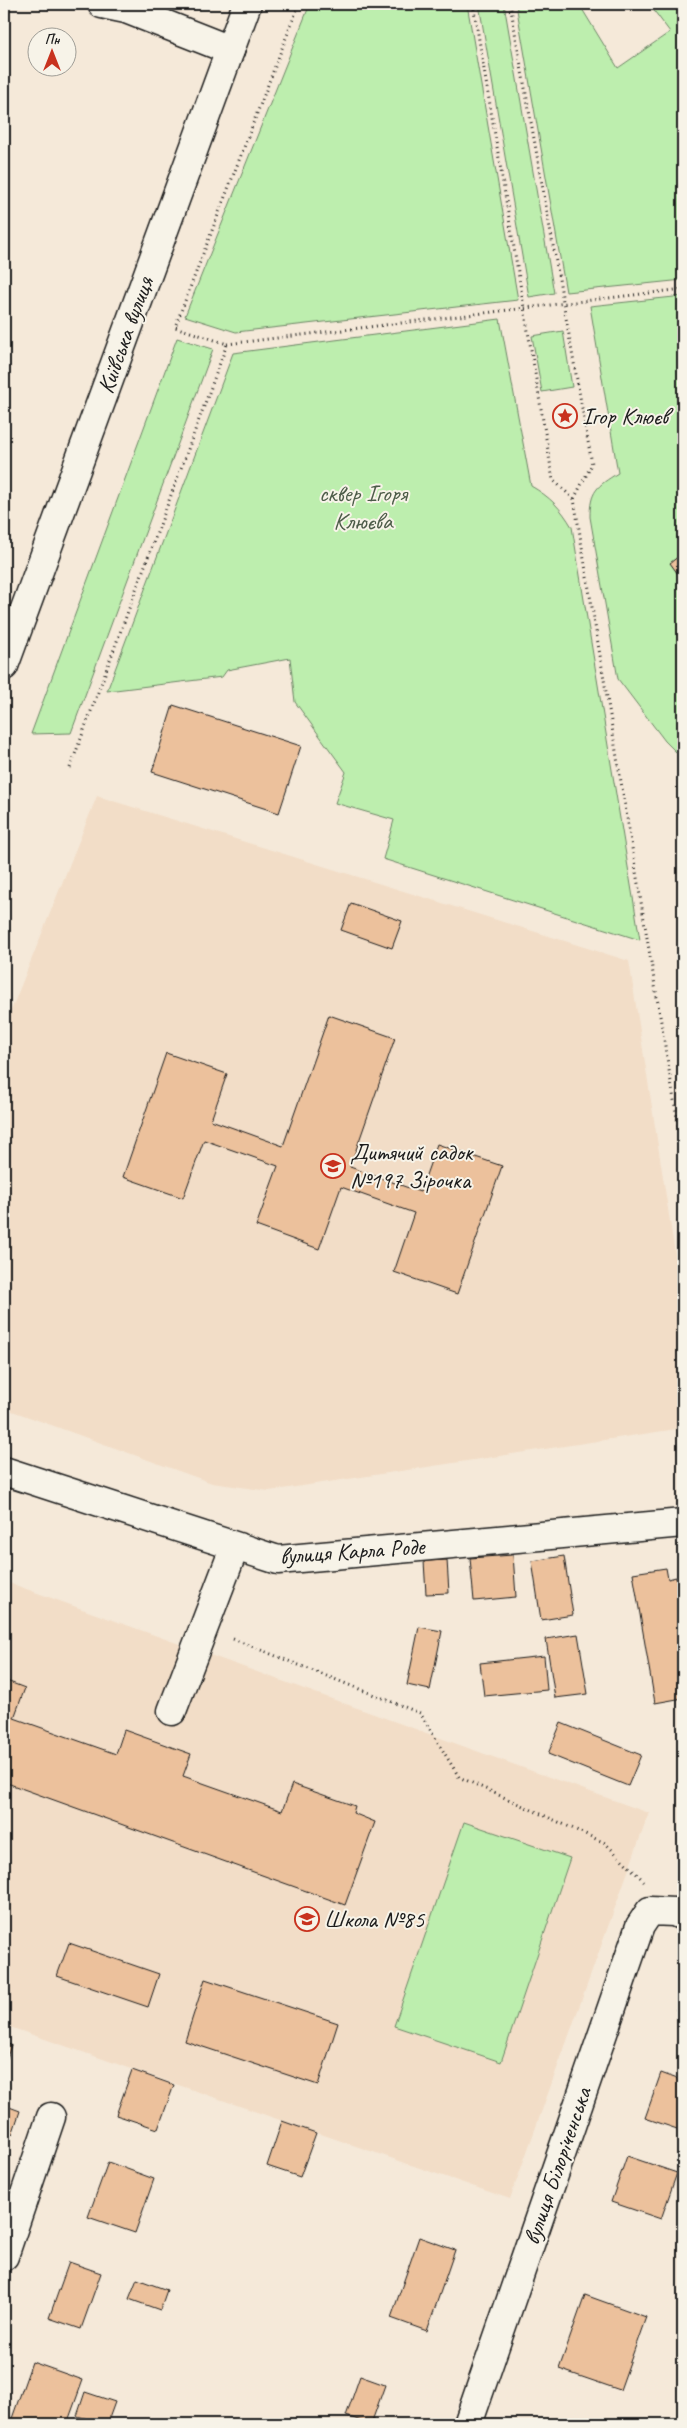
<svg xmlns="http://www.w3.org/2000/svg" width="687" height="2428" font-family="Caveat,sans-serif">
	<rect width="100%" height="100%" fill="#f5e9d9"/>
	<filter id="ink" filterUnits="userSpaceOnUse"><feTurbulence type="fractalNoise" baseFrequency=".02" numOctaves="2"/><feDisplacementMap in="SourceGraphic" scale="10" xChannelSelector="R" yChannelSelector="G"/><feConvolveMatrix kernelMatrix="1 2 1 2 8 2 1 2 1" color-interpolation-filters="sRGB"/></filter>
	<g filter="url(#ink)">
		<!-- built -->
		<path fill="#f2ddc7" d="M 97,796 L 629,961 L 683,1304 L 683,1428 L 269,1491 L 212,1483 L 4,1408 L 4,1028 Z
			M 4,1581 L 649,1813 L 510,2199 L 4,2025 Z"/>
		<!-- green -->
		<path fill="#bdeeae" stroke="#6c8565" d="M 310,4 L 467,4 L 518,300 L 236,332 L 185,316 Z
			M 479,4 L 504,4 L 554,293 L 529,297 Z
			M 516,4 L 579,4 L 618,68 L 670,32 L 649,4 L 683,4 L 683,280 L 566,292 Z
			M 683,296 L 683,759 L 665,741 L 618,679 L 590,517 C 590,491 597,486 618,473 L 590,306 Z
			M 500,319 L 531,486 C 550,497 561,508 572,527 L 640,940 L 383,859 L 394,820 L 335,803 L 346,772 L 295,702 L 290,658 L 227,670 L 222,677 L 107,691 L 233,353 Z
			M 563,331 L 572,387 L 542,392 L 532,336 Z
			M 177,338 L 213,349 L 71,733 L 31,734 Z
			M 464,1822 L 570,1858 L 501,2062 L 394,2026 Z"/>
		<!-- building -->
		<path fill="#ecc19c" stroke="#1c1c1c" d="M 683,553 L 683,581 L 670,563 Z
			M 173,705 L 301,746 L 279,813 L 152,772 Z
			M 351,903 L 402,921 L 392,948 L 341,930 Z
			M 329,1015 L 395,1038 L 350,1167 L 420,1192 L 437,1144 L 502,1166 L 457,1294 L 394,1272 L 414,1213 L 341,1187 L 319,1249 L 256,1226 L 278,1166 L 204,1140 L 183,1198 L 123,1177 L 166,1053 L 227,1074 L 211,1120 L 283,1146 Z
			M 513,1555 L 516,1597 L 474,1601 L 470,1558 Z
			M 564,1556 L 573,1615 L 541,1620 L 532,1561 Z
			M 447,1560 L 449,1593 L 426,1594 L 424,1561 Z
			M 666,1568 L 668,1579 L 676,1577 L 683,1618 L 683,1698 L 655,1703 L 633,1573 Z
			M 419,1627 L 442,1631 L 430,1690 L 407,1685 Z
			M 578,1634 L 588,1694 L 555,1698 L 546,1639 Z
			M 544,1656 L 547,1690 L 484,1696 L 480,1663 Z
			M 4,1680 L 25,1688 L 14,1718 L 116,1754 L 124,1730 L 191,1754 L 183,1776 L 282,1811 L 292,1784 L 355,1806 L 353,1813 L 375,1822 L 345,1905 L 4,1782 Z
			M 561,1723 L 641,1755 L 628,1786 L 548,1754 Z
			M 69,1943 L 159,1974 L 148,2007 L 57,1976 Z
			M 205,1979 L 338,2023 L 318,2085 L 185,2041 Z
			M 683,1991 L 683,2013 L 676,2010 Z
			M 4,2043 L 11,2045 L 4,2067 Z
			M 132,2070 L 174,2085 L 158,2129 L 116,2115 Z
			M 661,2073 L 683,2081 L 683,2131 L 645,2118 Z
			M 4,2105 L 20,2111 L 12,2135 L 4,2132 Z
			M 282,2121 L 316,2133 L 300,2177 L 267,2166 Z
			M 627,2156 L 677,2173 L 661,2219 L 611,2202 Z
			M 108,2162 L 154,2179 L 135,2233 L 88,2217 Z
			M 419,2237 L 455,2250 L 427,2331 L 391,2318 Z
			M 69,2262 L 101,2273 L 81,2329 L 49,2318 Z
			M 137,2279 L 167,2290 L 160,2310 L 129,2299 Z
			M 585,2295 L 646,2317 L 620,2390 L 559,2369 Z
			M 32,2362 L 83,2380 L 67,2424 L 10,2424 Z
			M 360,2376 L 385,2385 L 371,2424 L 346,2416 Z
			M 85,2392 L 115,2402 L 107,2424 L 77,2416 Z"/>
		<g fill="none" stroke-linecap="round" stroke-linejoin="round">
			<defs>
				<path id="minor" d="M 102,4 L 126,9 L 230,50
					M 4,1471 L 278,1560 L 683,1523
					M 172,1711 L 235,1546
					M 4,2256 L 51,2117
					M 468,2424 L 640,1926 L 650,1911 L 674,1912 L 683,1916"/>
				<path id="highway" d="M 4,666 L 247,4"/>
			</defs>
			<!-- minor casing -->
			<use href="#minor" stroke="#1c1c1c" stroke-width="31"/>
			<!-- highway casing -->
			<use href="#highway" stroke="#1c1c1c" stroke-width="31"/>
			<!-- path -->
			<path stroke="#1c1c1c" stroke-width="3" stroke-dasharray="1 4" stroke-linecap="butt" d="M 473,4 L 553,480 L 574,499 L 683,1154
				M 510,4 L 592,464 L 574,499
				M 227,344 L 683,289
				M 70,768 L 227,344 L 175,327 L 299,4
				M 233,1639 L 420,1713 L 459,1777 L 605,1843 L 644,1881"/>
			<!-- minor -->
			<use href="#minor" stroke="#f7f3e8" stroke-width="28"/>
			<!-- highway -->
			<use href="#highway" stroke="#f7f3e8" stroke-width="28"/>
		</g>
	</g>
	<!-- icons -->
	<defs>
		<symbol id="sight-ring" viewBox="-11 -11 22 22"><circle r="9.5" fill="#f7f3e8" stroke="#c8321e" stroke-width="1.5"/><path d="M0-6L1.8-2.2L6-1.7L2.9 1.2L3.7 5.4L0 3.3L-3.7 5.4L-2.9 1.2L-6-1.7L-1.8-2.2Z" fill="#c8321e"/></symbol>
		<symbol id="school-ring" viewBox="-11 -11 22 22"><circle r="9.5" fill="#f7f3e8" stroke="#c8321e" stroke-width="1.5"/><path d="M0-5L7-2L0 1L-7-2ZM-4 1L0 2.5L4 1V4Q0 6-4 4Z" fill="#c8321e"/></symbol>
	</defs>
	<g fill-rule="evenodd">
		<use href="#sight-ring" x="551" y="402" width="28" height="28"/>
		<use href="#school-ring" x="319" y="1152" width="28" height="28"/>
		<use href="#school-ring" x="293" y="1905" width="28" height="28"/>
	</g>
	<g text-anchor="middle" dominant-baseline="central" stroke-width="4" stroke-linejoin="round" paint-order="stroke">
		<!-- street labels -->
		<g font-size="24" fill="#1c1c1c" stroke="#f7f3e8">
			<text transform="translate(125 335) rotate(-70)">Київська вулиця</text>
			<text transform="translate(352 1551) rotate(-4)">вулиця Карла Роде</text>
			<text transform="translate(557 2166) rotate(-71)">вулиця Білоріченська</text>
		</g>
		<!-- poi labels -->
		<g font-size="24" fill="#1c1c1c" stroke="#f7f3e8" text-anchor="start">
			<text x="582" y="416">Ігор Клюєв</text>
			<text x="350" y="1152">Дитячий садок<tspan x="350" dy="28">№197 Зірочка</tspan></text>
			<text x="324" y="1919">Школа №85</text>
		</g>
		<!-- park labels -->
		<g font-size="24" fill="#4c5b48" stroke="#f7f3e8">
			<text x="363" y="493">сквер Ігоря<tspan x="363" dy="28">Клюєва</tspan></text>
		</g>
	</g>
	<!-- margin -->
	<rect width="687" height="2428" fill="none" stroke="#f7f3e8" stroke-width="20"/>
	<rect x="10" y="10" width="667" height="2408" fill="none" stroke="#1c1c1c" stroke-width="2" filter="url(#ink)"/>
	<!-- north arrow -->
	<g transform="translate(52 52)"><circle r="24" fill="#f7f3e8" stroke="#9f9d96"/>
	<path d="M0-4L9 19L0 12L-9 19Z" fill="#c8321e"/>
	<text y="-8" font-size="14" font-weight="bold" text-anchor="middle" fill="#1c1c1c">Пн</text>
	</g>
</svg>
